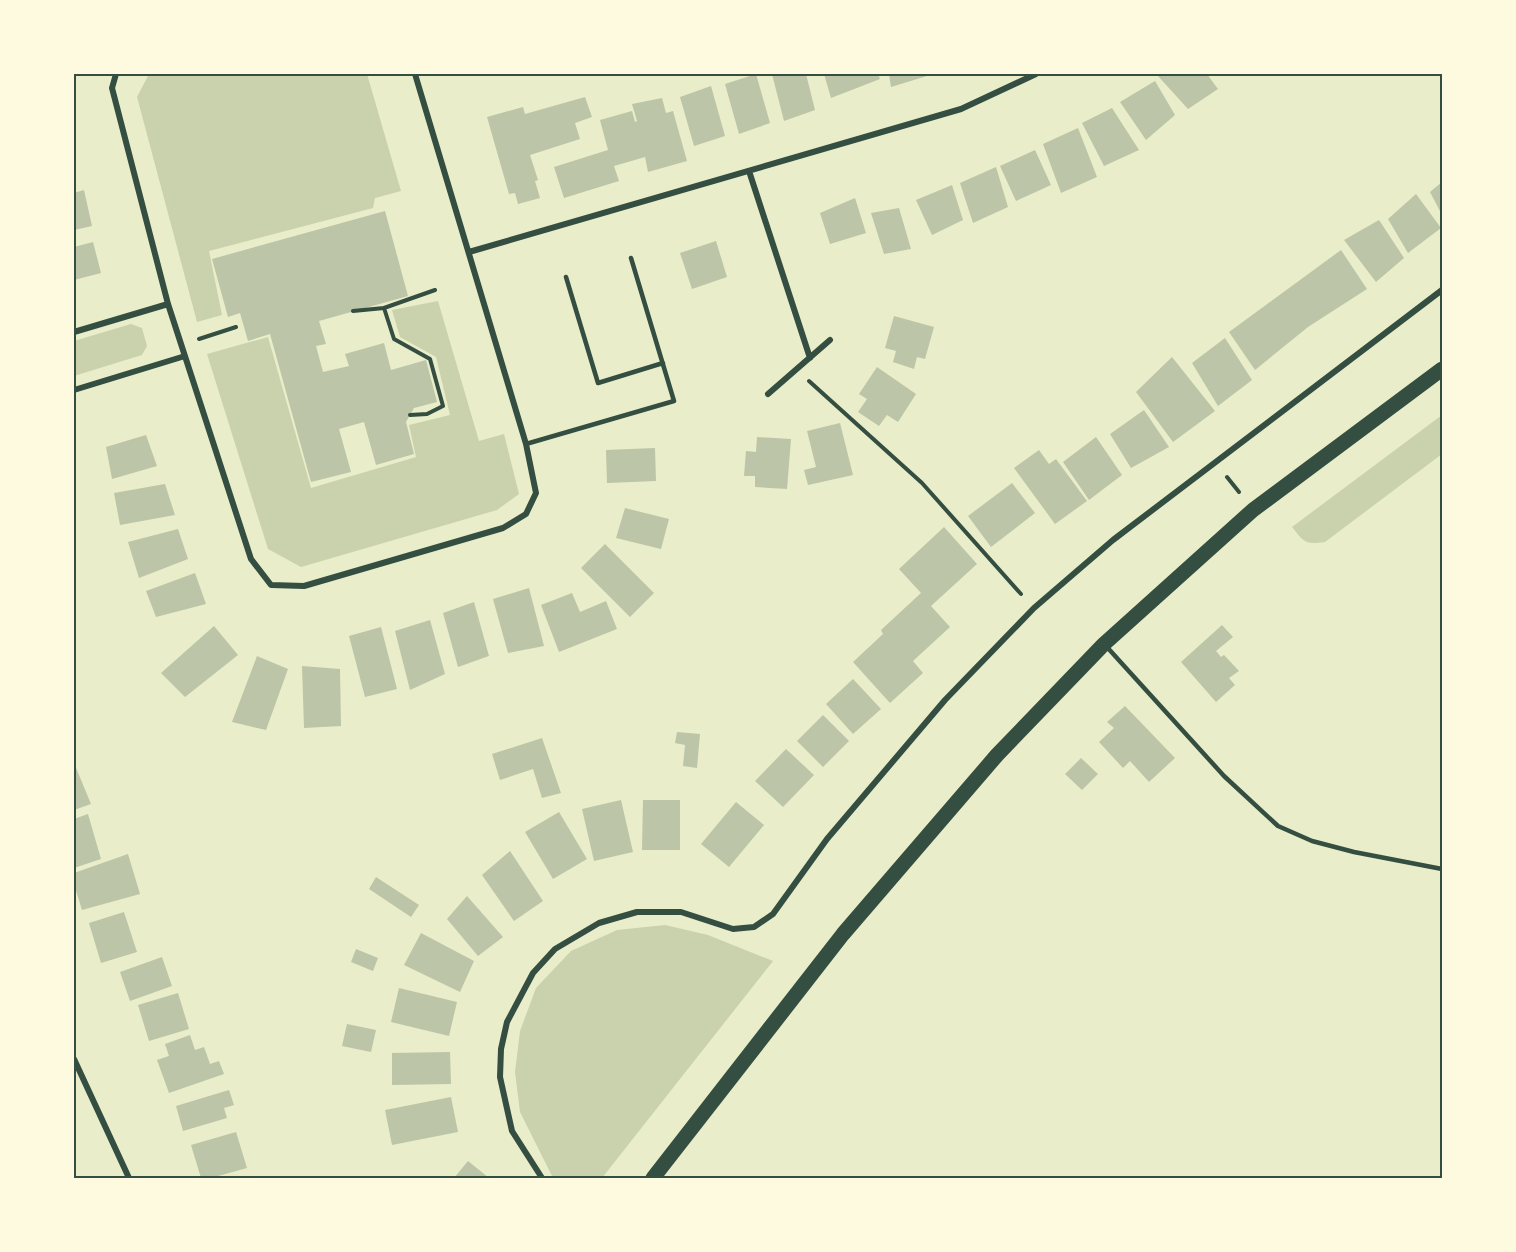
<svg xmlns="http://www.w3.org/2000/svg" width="1516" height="1252" font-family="'Golos Text',sans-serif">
	<rect width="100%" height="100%" fill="#e9edc9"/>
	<!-- green -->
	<path fill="#cad2ad" d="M 149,74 L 367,74 L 401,191 L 375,198 L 373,208 L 209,251 L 222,315 L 197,322 L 137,97 Z
		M 438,301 L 479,441 L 504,434 L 519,494 L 497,510 L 301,567 L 268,549 L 207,354 L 268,337 L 311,488 L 416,457 L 409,425 L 450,415 L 436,357 L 400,337 L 392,310 Z
		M 131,324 L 142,328 L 147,346 L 142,355 L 74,376 L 74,341 Z
		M 1442,415 L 1442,454 L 1325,542 C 1305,545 1304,542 1292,527 Z
		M 665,925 L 708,935 L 773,961 L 602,1178 L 553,1178 L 520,1112 L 515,1072 L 520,1031 L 536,988 L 571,951 L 617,930 Z"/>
	<!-- building -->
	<path fill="#bcc5a7" d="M 756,74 L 770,123 L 739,134 L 725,84 Z
		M 772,74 L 806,74 L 815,110 L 784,121 Z
		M 824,74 L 878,74 L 880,79 L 831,98 Z
		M 889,74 L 926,74 L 927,76 L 891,87 Z
		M 1162,74 L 1207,74 L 1218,89 L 1188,109 L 1158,76 Z
		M 1155,81 L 1175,115 L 1146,140 L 1120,102 Z
		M 711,86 L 725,136 L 694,146 L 680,97 Z
		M 585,97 L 592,117 L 575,123 L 580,139 L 530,155 L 538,180 L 535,181 L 540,198 L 518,204 L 515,193 L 509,194 L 487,117 L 523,107 L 525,114 Z
		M 662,98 L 666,113 L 673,111 L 687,161 L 648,172 L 645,157 L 614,166 L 619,181 L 564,198 L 554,167 L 608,150 L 600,120 L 632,111 L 635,122 L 637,121 L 632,104 Z
		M 1112,108 L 1139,150 L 1104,166 L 1082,123 Z
		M 1078,128 L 1097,177 L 1061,193 L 1043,144 Z
		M 1035,150 L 1051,185 L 1016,201 L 1000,166 Z
		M 996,167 L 1008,207 L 973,223 L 960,183 Z
		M 1442,182 L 1442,215 L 1430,192 Z
		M 952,185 L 963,220 L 932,235 L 916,200 Z
		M 84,190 L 92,226 L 74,230 L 74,193 Z
		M 1416,194 L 1441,228 L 1408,253 L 1388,219 Z
		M 855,198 L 866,233 L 830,244 L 820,213 Z
		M 899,208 L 911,249 L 884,254 L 871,213 Z
		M 385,211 L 408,296 L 319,321 L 326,344 L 316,346 L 323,372 L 349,366 L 345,354 L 384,343 L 391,370 L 426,360 L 437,402 L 414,408 L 406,422 L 414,454 L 376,465 L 364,422 L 339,429 L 351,472 L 311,482 L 270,334 L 248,341 L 240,313 L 228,317 L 212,259 Z
		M 1379,220 L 1404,258 L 1376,282 L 1344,240 Z
		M 716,241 L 727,277 L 692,289 L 680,253 Z
		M 93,242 L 101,273 L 74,280 L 74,247 Z
		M 1341,250 L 1367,289 L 1308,327 L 1255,370 L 1229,332 Z
		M 894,316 L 934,327 L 925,359 L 917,357 L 914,369 L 893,362 L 896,351 L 885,348 Z
		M 1225,338 L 1252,380 L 1218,406 L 1192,363 Z
		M 1172,357 L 1215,411 L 1173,442 L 1136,392 Z
		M 877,367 L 916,394 L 898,422 L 887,415 L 879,426 L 858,412 L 867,399 L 859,394 Z
		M 1144,410 L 1169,447 L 1131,468 L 1110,434 Z
		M 840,423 L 853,475 L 808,485 L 804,470 L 816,467 L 807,431 Z
		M 146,435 L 157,466 L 112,479 L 106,447 Z
		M 757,437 L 791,439 L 787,489 L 755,487 L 755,476 L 744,476 L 746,451 L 756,452 Z
		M 1096,437 L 1122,475 L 1089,500 L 1063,462 Z
		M 655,448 L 656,481 L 607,483 L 606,450 Z
		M 1039,450 L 1049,464 L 1056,459 L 1087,501 L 1055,524 L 1014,468 Z
		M 1012,483 L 1035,513 L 991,547 L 968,516 Z
		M 165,484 L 175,515 L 120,525 L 114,493 Z
		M 625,508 L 669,519 L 661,549 L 616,538 Z
		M 944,527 L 977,564 L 931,606 L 950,627 L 913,661 L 923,673 L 890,703 L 853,662 L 883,634 L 881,630 L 921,593 L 899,569 Z
		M 178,529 L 188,559 L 139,578 L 128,542 Z
		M 605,544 L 654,593 L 630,617 L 581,568 Z
		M 195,573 L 206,604 L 156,617 L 146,591 Z
		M 529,588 L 544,646 L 508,653 L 493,599 Z
		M 572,593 L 580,612 L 606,601 L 617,629 L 559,652 L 541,605 Z
		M 474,602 L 489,656 L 458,667 L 443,613 Z
		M 430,620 L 445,674 L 410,690 L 395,631 Z
		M 1222,625 L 1233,637 L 1216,651 L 1221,657 L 1224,655 L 1239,671 L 1229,678 L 1235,685 L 1216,702 L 1181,662 Z
		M 214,626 L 238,655 L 185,697 L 161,673 Z
		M 381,627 L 397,689 L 365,697 L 349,636 Z
		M 257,656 L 288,669 L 266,730 L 232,722 Z
		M 302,666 L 340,669 L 341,726 L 304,728 Z
		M 853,679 L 881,709 L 853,734 L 826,704 Z
		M 1125,706 L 1175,758 L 1149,782 L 1130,761 L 1123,768 L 1099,742 L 1114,728 L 1107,722 Z
		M 823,715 L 849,741 L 823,767 L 797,741 Z
		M 677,732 L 700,734 L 697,768 L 683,766 L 685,745 L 675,743 Z
		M 542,738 L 561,793 L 542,798 L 533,769 L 500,780 L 492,754 Z
		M 786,749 L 814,775 L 783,807 L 755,781 Z
		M 1081,758 L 1098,774 L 1082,790 L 1065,774 Z
		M 74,763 L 91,804 L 74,810 Z
		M 621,800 L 633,852 L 594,861 L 582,809 Z
		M 643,800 L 680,800 L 680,850 L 642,850 Z
		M 736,802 L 764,825 L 729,867 L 701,844 Z
		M 559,812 L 587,859 L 553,879 L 525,832 Z
		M 88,814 L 101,859 L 74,868 L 74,819 Z
		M 510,851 L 543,901 L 514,921 L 482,875 Z
		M 128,854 L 140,894 L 82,910 L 74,884 L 74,873 Z
		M 376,877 L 419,905 L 411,917 L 369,889 Z
		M 467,896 L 503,937 L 478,956 L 447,919 Z
		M 124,912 L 137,952 L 101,963 L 89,923 Z
		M 421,933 L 474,961 L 460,992 L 404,965 Z
		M 356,949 L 378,958 L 373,971 L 351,962 Z
		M 162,957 L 172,986 L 130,1001 L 120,972 Z
		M 399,988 L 457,1002 L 449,1036 L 391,1022 Z
		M 178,993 L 189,1029 L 149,1041 L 138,1005 Z
		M 347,1024 L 376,1030 L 371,1052 L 342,1046 Z
		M 190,1035 L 195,1050 L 204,1047 L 210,1064 L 219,1061 L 224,1074 L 169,1093 L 157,1060 L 169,1056 L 165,1044 Z
		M 450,1052 L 451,1084 L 392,1085 L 392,1053 Z
		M 229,1090 L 234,1105 L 224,1108 L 227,1118 L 183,1131 L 176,1106 Z
		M 451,1097 L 458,1132 L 392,1145 L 385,1110 Z
		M 236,1132 L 247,1168 L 211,1178 L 201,1178 L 191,1145 Z
		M 468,1161 L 489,1178 L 454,1178 Z"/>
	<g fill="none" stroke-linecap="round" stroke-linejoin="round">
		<!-- path -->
		<path stroke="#344e41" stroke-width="4" d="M 384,308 L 435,290
			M 353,311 L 384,308 L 394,339 L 430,359 L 443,406 L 427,414 L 410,415
			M 199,339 L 236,327
			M 809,381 L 922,483 L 1021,594
			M 1227,477 L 1239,492"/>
		<!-- service -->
		<path stroke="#344e41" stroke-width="4.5" d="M 566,277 L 598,383 L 663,363
			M 526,444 L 674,401 L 631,258
			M 1106,646 L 1224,776 L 1278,826 L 1312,841 L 1354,852 L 1442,869"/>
		<!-- minor -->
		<path stroke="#344e41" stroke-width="6" d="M 116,74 L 112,88 L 168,304 L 251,559 L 271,585 L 304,586 L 503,528 L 526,514 L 536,493 L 526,444 L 415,74
			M 749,171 L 810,358
			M 469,252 L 961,109 L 1036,74
			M 74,332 L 168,304
			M 74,390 L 185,356
			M 768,394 L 830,340
			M 74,1059 L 129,1178
			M 542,1178 L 512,1131 L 500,1077 L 501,1049 L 507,1022 L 533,973 L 555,949 L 599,923 L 637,912 L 681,912 L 733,929 L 754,927 L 773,914 L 827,839 L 945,700 L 1034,608 L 1113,540 L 1442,290"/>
		<!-- primary -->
		<path stroke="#344e41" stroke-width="15" d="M 653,1178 L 843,934 L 997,755 L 1104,644 L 1253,510 L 1442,369"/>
	</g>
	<!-- border -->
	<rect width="1516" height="1252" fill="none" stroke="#fefae0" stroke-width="150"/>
	<rect x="75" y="75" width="1366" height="1102" fill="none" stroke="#344e41" stroke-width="2"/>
</svg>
